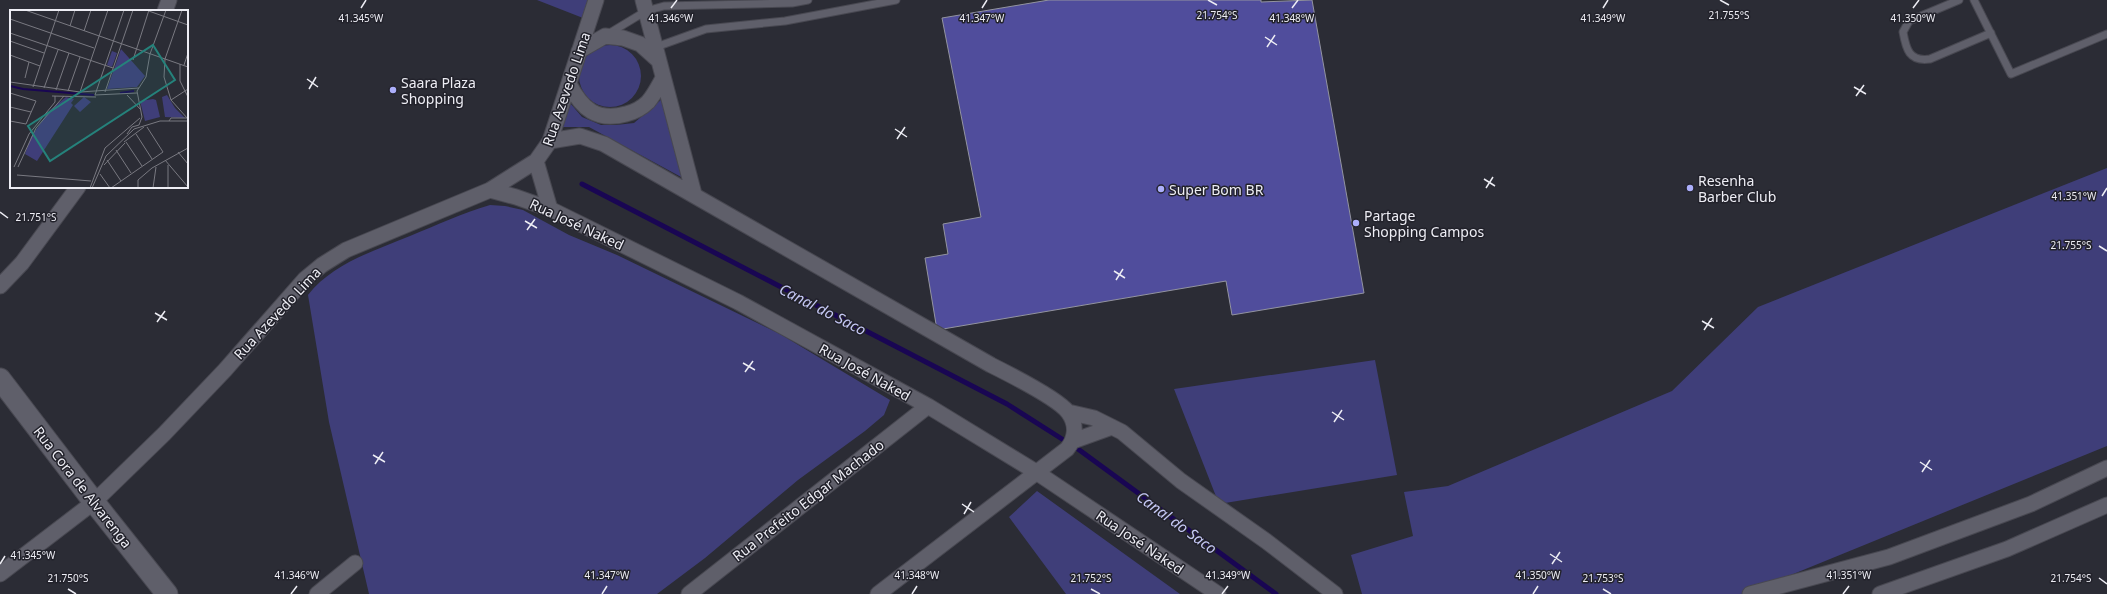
<svg xmlns="http://www.w3.org/2000/svg" width="2107" height="594" font-family="'Noto Sans',sans-serif">
	<rect width="100%" height="100%" fill="#2b2c35"/>
	<!-- green -->
	<path fill="#3f3e79" d="M 537,0 L 588,0 L 583,18 Z
		M579 76a31 31 0 1 1 62 0a31 31 0 1 1-62 0Z
		M 662,99 L 683,178 L 589,127 L 561,127 L 570,103 L 582,117 L 601,125 L 616,125 L 634,123 Z
		M 2107,168 L 2107,446 L 1744,594 L 1362,594 L 1351,555 L 1413,536 L 1404,492 L 1448,486 L 1672,391 L 1758,307 Z
		M 490,205 L 505,206 L 523,210 L 569,235 L 617,255 L 780,334 L 890,400 L 884,415 L 865,431 L 798,480 L 705,558 L 657,594 L 369,594 L 329,422 L 308,295 C 333,263 374,251 410,236 C 437,225 462,213 490,205 Z
		M 1375,360 L 1397,475 L 1219,504 L 1174,389 Z
		M 1037,491 L 1180,594 L 1066,594 L 1009,517 Z"/>
	<g fill="none" stroke-linecap="round" stroke-linejoin="round">
		<!-- stream -->
		<path stroke="#190653" stroke-width="5" d="M 582,184 L 1007,404 L 1062,439
			M 1078,449 L 1276,594"/>
	</g>
	<!-- building -->
	<path fill="#504d9c" stroke="#9394a0" d="M 1049,0 L 1261,0 L 1261,2 L 1312,0 L 1364,293 L 1232,315 L 1226,281 L 937,330 L 925,258 L 948,254 L 943,224 L 981,217 L 942,18 Z"/>
	<g fill="none" stroke-linecap="round" stroke-linejoin="round">
		<defs>
			<path id="service" d="M 1959,0 L 1909,21 L 1903,32 C 1906,49 1909,62 1930,59 L 1991,33
				M 1974,0 L 2011,74 L 2107,34
				M 608,34 L 646,11 L 664,6 L 792,3 L 808,0
				M 656,47 L 706,29 L 785,21 L 896,0"/>
			<path id="minor" d="M 643,0 L 694,194
				M 165,11 L 169,0
				M 579,51 L 605,36 L 623,38 L 640,44 L 659,61
				M 569,84 C 582,109 597,122 626,114 C 634,112 642,108 648,102 C 654,95 658,87 663,78
				M 550,141 L 580,136 L 604,144 L 991,365 C 1009,374 1057,398 1068,412 C 1077,424 1076,438 1067,449 L 878,594
				M 536,161 L 550,209
				M 490,190 L 516,197 L 550,209 L 738,302 L 928,406 L 1036,472 L 1218,594
				M 0,286 L 22,263 L 78,187
				M 1068,412 L 1094,418 L 1122,432 L 1181,481 L 1266,541 L 1335,594
				M 1073,441 L 1112,427
				M 0,574 L 94,502 L 164,434 L 225,370 L 305,279 L 322,265 L 346,250 L 490,190 L 536,161 L 550,141 L 596,0
				M 317,594 L 355,563
				M 689,594 L 928,406
				M 1750,594 L 1889,557 L 2031,504 L 2107,468
				M 1880,594 L 2007,549 L 2107,505"/>
			<path id="secondary" d="M 0,379 L 94,502 L 167,594"/>
		</defs>
		<!-- service casing -->
		<use href="#service" stroke="#484851" stroke-width="9"/>
		<!-- minor casing -->
		<use href="#minor" stroke="#484851" stroke-width="17"/>
		<!-- secondary casing -->
		<use href="#secondary" stroke="#484851" stroke-width="23"/>
		<!-- service -->
		<use href="#service" stroke="#5f5f6a" stroke-width="7"/>
		<!-- minor -->
		<use href="#minor" stroke="#5f5f6a" stroke-width="15"/>
		<!-- secondary -->
		<use href="#secondary" stroke="#5f5f6a" stroke-width="21"/>
	</g>
	<!-- ticks -->
	<path fill="none" stroke="#ededf4" stroke-width="1.5" d="M 1208,0 L 1217,5M 1720,0 L 1729,5M 361,8 L 366,0M 671,8 L 677,0M 982,8 L 987,0M 1292,8 L 1298,0M 1603,8 L 1608,0M 1913,8 L 1919,0M 1265,37 L 1277,45M 1267,47 L 1275,35M 307,79 L 318,87M 1854,87 L 1866,94M 309,89 L 316,77M 1856,96 L 1864,85M 895,129 L 907,137M 897,139 L 905,127M 1484,179 L 1495,186M 1486,188 L 1493,177M 2102,196 L 2107,188M 0,212 L 8,218M 525,221 L 537,228M 527,230 L 535,219M 2099,246 L 2107,251M 1114,271 L 1125,278M 1116,280 L 1123,269M 155,313 L 167,320M 1702,321 L 1714,328M 157,322 L 165,311M 1704,330 L 1712,318M 743,363 L 755,370M 745,372 L 753,361M 1332,412 L 1344,420M 1334,422 L 1342,410M 373,455 L 385,462M 1920,462 L 1932,470M 375,464 L 383,452M 1922,472 L 1930,460M 962,504 L 974,512M 964,514 L 971,502M 1550,554 L 1562,562M 0,564 L 5,556M 1552,564 L 1560,552M 2099,578 L 2107,584M 68,589 L 76,594M 1091,589 L 1100,594M 1603,589 L 1611,594M 291,594 L 297,586M 602,594 L 607,586M 912,594 L 917,586M 1222,594 L 1228,586M 1533,594 L 1538,586M 1843,594 L 1849,586"/>
	<!-- markers -->
	<g fill="#acaffb" stroke="#22222b" stroke-width="1.5">
		<circle cx="393" cy="90" r="4"/>
		<circle cx="1690" cy="188" r="4"/>
		<circle cx="1161" cy="189" r="4"/>
		<circle cx="1356" cy="223" r="4"/>
	</g>
	<g text-anchor="middle" dominant-baseline="central" stroke-width="3" stroke-linejoin="round" paint-order="stroke">
		<!-- poi labels -->
		<g font-size="14" fill="#ededf4" stroke="#22222b" text-anchor="start">
			<text x="401" y="82">Saara Plaza<tspan x="401" dy="16">Shopping</tspan></text>
			<text x="1698" y="180">Resenha<tspan x="1698" dy="16">Barber Club</tspan></text>
			<text x="1169" y="189">Super Bom BR</text>
			<text x="1364" y="215">Partage<tspan x="1364" dy="16">Shopping Campos</tspan></text>
		</g>
		<!-- street labels -->
		<g font-size="14" fill="#ededf4" stroke="#22222b">
			<text transform="translate(566 89) rotate(-71)">Rua Azevedo Lima</text>
			<text transform="translate(577 224) rotate(25)">Rua José Naked</text>
			<text transform="translate(277 313) rotate(-47)">Rua Azevedo Lima</text>
			<text transform="translate(865 372) rotate(29)">Rua José Naked</text>
			<text transform="translate(83 487) rotate(52)">Rua Cora de Alvarenga</text>
			<text transform="translate(808 500) rotate(-38)">Rua Prefeito Edgar Machado</text>
			<text transform="translate(1140 542) rotate(34)">Rua José Naked</text>
		</g>
		<!-- water labels -->
		<g font-size="15" font-style="italic" fill="#c5c8f4" stroke="#22222b">
			<text transform="translate(823 309) rotate(27)">Canal do Saco</text>
			<text transform="translate(1177 522) rotate(36)">Canal do Saco</text>
		</g>
	</g>
	<!-- overview -->
	<g transform="translate(10 10)">
		<rect width="178" height="178" fill="#2b2c35"/>
		<path d="M 111,39 L 135,66 L 127,77 L 97,79 ZM 102,41 L 107,43 L 102,57 L 97,55 ZM 157,85 L 165,98 L 175,108 L 155,107 L 152,87 ZM 56,87 L 64,89 L 61,93 L 63,95 L 27,151 L 15,144 L 21,127 L 39,101 ZM 74,87 L 81,92 L 70,102 L 64,96 ZM 143,89 L 146,90 L 150,107 L 135,111 L 130,91 Z" fill="#3f3e79"/>
		<path fill="none" stroke="#190653" stroke-width="2" d="M 0,76 L 13,79 L 84,85M 110,83 L 124,81"/>
		<path fill="none" stroke="#797981" stroke-width="1" d="M 15,0 L 178,57M 114,0 L 85,85 L 127,83M 136,0 L 178,15M 172,0 L 155,49 L 154,67 L 161,90 L 178,109M 0,9 L 84,38M 60,16 L 65,0M 74,21 L 81,0M 0,23 L 103,58M 0,31 L 34,43M 0,45 L 30,56M 123,50 L 139,0M 170,54 L 170,71 L 178,87M 174,55 L 178,43M 15,68 L 19,52M 0,72 L 70,82 L 129,78M 23,77 L 49,0M 34,78 L 48,40M 46,80 L 59,43M 58,81 L 70,47M 70,82 L 98,0M 95,82 L 123,0M 0,83 L 26,91 L 16,114 L 0,111M 117,85 L 131,100M 42,86 L 86,87M 161,90 L 178,79M 0,97 L 21,102M 159,111 L 161,108 L 178,108M 117,124 L 122,117 L 129,115 L 132,107 L 127,81 L 136,67 L 140,44 L 156,0M 126,124 L 142,149M 114,132 L 134,117M 116,132 L 132,156M 106,140 L 121,163M 168,142 L 178,154M 97,150 L 111,171M 155,150 L 178,177M 94,155 L 115,133M 4,157 L 19,124 L 45,92 L 45,86M 8,157 L 26,118 L 54,86M 90,164 L 100,178M 7,165 L 81,171M 80,178 L 95,138 L 130,108M 82,178 L 96,146 L 124,119 L 150,111 L 178,111M 101,178 L 153,142 L 137,117M 128,178 L 128,170 L 142,158 L 178,138M 143,178 L 146,157M 158,178 L 158,155"/>
		<path fill="#25827b" fill-opacity="0.15" stroke="#25827b" stroke-width="2" d="M 143,35 L 165,70 L 40,151 L 18,116 Z"/>
		<rect width="178" height="178" fill="none" stroke="#ededf4" stroke-width="2"/>
	</g>
	<g font-size="10" text-anchor="middle" fill="#ededf4" stroke="#22222b" stroke-width="3" stroke-linejoin="round" paint-order="stroke">
		<text x="1217" y="19">21.754°S</text>
		<text x="1729" y="19">21.755°S</text>
		<text x="361" y="22">41.345°W</text>
		<text x="671" y="22">41.346°W</text>
		<text x="982" y="22">41.347°W</text>
		<text x="1603" y="22">41.349°W</text>
		<text x="1913" y="22">41.350°W</text>
		<text x="1292" y="22">41.348°W</text>
		<text x="2074" y="200">41.351°W</text>
		<text x="36" y="221">21.751°S</text>
		<text x="2071" y="249">21.755°S</text>
		<text x="33" y="559">41.345°W</text>
		<text x="297" y="579">41.346°W</text>
		<text x="607" y="579">41.347°W</text>
		<text x="917" y="579">41.348°W</text>
		<text x="1228" y="579">41.349°W</text>
		<text x="1538" y="579">41.350°W</text>
		<text x="1849" y="579">41.351°W</text>
		<text x="2071" y="582">21.754°S</text>
		<text x="68" y="582">21.750°S</text>
		<text x="1091" y="582">21.752°S</text>
		<text x="1603" y="582">21.753°S</text>
	</g>
</svg>
